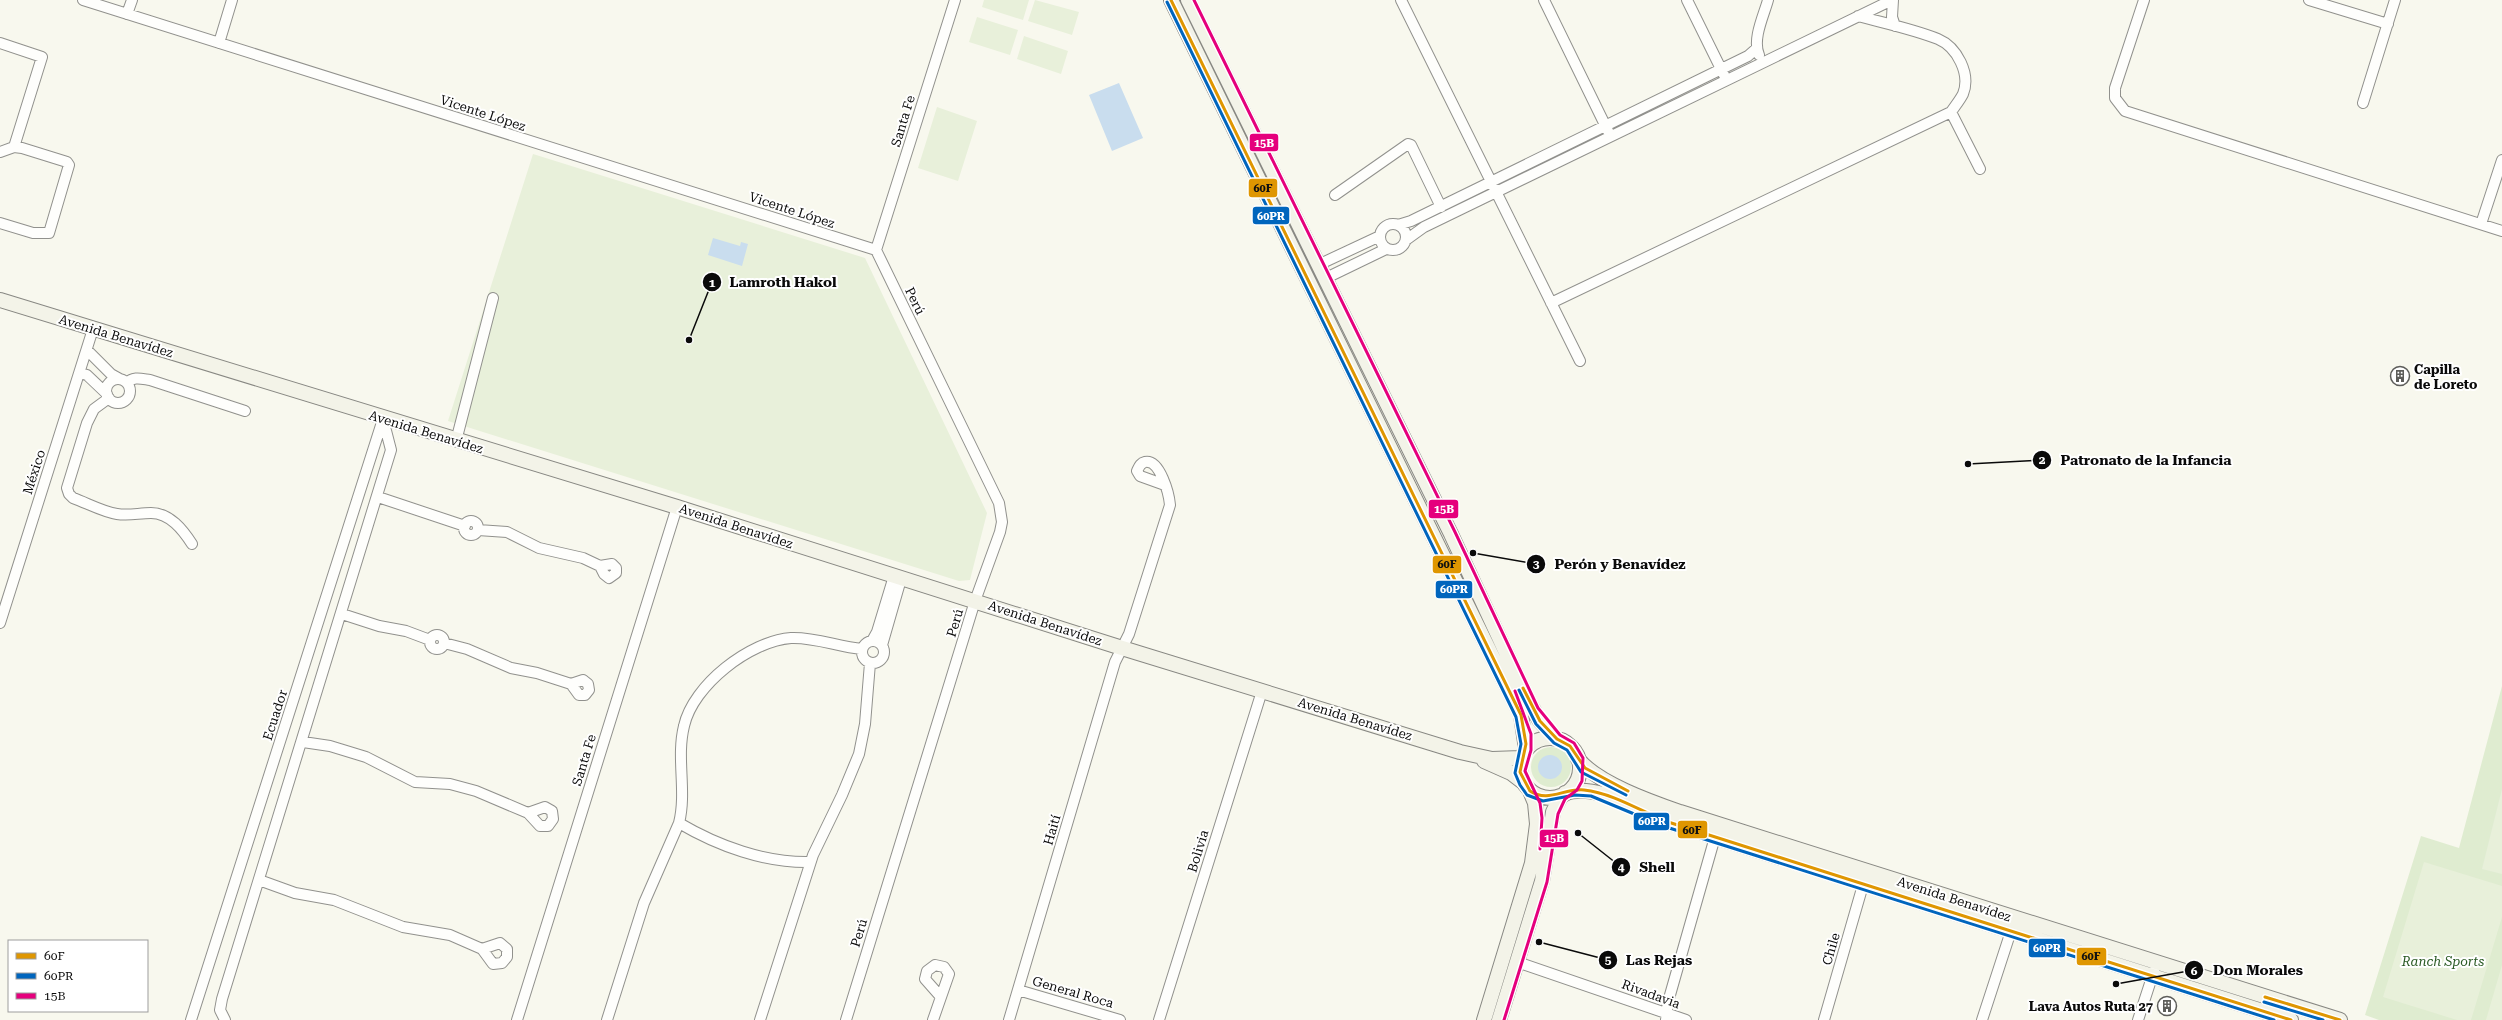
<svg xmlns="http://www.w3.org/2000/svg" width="2502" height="1020" font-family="'Roboto Serif',serif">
	<rect width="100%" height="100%" fill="#f8f8ee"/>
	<!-- green -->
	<path fill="#dfecd0" d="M 2502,686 L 2502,1020 L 2379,1020 L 2365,1015 L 2421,836 L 2459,848 Z
		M1531 767a20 20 0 1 1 40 0a20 20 0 1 1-40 0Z"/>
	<!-- pitch -->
	<path fill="#e8f0da" d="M 984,0 L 1029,0 L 1023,20 L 982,7 Z
		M 1035,0 L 1079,12 L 1072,35 L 1028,21 Z
		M 977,17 L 1018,30 L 1010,55 L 969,42 Z
		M 1024,36 L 1068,51 L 1061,74 L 1017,59 Z
		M 937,107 L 977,121 L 958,181 L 918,168 Z
		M 533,154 L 865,258 L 987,513 L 970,580 L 959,581 L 448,421 Z
		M 2502,789 L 2502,874 L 2482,869 Z
		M 2424,862 L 2502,886 L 2502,917 L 2471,1020 L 2457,1020 L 2383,997 Z
		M 2502,965 L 2502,1020 L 2486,1020 Z"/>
	<!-- water -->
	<path fill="#c9ddee" d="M 1119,83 L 1143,138 L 1112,151 L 1089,95 Z
		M 713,238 L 740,246 L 741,242 L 748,244 L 742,266 L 708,255 Z
		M1538 767a12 12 0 1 1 24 0a12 12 0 1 1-24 0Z"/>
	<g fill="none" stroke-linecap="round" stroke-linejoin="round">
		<defs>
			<path id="minor" d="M 83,0 L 876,250
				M 1401,0 L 1580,361
				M 1544,0 L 1608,131
				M 1687,0 L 1724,75
				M 1893,0 L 1892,17 L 1895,26
				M 2144,0 L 2115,88 L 2115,98 L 2125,111 L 2502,231
				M 2309,0 L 2388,24
				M 127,14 L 132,0
				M 0,43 L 42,57 L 14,147
				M 219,43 L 232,0
				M 1759,55 C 1752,39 1764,15 1768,0
				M 2363,103 L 2395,0
				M 1951,112 L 1980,169
				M 0,152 L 14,147 L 22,148 L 67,162 L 69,165 L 49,233 L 33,233 L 0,223
				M 1335,195 L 1408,144 L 1411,145 L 1441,207
				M1380 237a13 13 0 1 1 26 0a13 13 0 1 1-26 0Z
				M 2481,224 L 2502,160
				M 1398,225 L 1411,221 L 1748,56 L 1756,49
				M 1406,240 L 1424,227 L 1892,0
				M 876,250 L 955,0
				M 1318,265 L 1380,236
				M 1324,279 L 1386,249
				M 1551,303 L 1951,112 C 1955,106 1960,100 1963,94 C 1971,74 1957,47 1938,39 C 1913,29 1884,23 1858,16
				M 87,350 L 111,374 L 120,379
				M 80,373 L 87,375 L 107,394
				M106 391a12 12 0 1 1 24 0a12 12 0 1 1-24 0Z
				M 127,383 C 133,376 142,379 150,380 L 245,411
				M 109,398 L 94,409 L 87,423 L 67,488 L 69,494 L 73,498 C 87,503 103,512 117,514 C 129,516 139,513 151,513 C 170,513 183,530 192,544
				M 456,441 L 493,298
				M 378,497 L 465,526
				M464 528a7 7 0 1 1 14 0a7 7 0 1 1-14 0Z
				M 478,530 L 507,532 L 539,548 L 583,558 L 600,566 L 604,574 L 609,578 L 616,573 L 616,568 L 612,564 L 600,566
				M 342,614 L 379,626 L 406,631 L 430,640
				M 0,623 L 93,329
				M430 642a7 7 0 1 1 14 0a7 7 0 1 1-14 0Z
				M862 652a11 11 0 1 1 22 0a11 11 0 1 1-22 0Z
				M 872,641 L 877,632 L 894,576
				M 444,643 L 467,649 L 511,668 L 537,673 L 571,684 L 579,695 L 585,695 L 589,690 L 588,684 L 583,680 L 571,684
				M 882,645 L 901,579
				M 303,742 L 330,746 L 366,757 L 415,782 L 450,784 L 476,791 L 528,813 L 540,826 L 548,826 L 553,819 L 552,811 L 545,807 L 528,813
				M 679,823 C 718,846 765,863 810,862
				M 259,880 L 295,893 L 334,900 L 403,927 L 450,935 L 482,949 L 493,964 L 502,963 L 507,957 L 507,949 L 500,943 L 482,949
				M 1517,962 L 1686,1020
				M 1018,990 L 1120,1020
				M 191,1020 L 383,419
				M 225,1020 L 220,1010 L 222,999 L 391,450 L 383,419
				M 517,1020 L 677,507
				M 607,1020 L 644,903 L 679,823 C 687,791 676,758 684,726 C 693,685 750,641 791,638 C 816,637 838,647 862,649
				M 760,1020 L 813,855 L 842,795 L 859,754 L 865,724 L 870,663
				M 846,1020 L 975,601 L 1000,532 L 1002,522 L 999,503 L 876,250
				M 933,1020 L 949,974 L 944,967 L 935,965 L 927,971 L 925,979 L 940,996
				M 1009,1020 L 1115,662 L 1129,634 L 1170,505 C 1169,494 1160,459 1145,462 C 1140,463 1139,467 1137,471 L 1140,476 L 1165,485
				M 1159,1020 L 1262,691
				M 1666,1020 L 1668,1002 L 1715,837
				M 1824,1020 L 1863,885
				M 1982,1020 L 2011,931
				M 2138,1020 L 2154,971"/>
			<path id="secondary" d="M 1171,0 L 1521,715 L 1526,749
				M 1188,0 L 1451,534 L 1530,704 L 1540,721 L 1557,739
				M 0,300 L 677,507 L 1122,648 L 1460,752 L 1492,759 L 1521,758
				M1520 768a30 30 0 1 1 60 0a30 30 0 1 1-60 0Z
				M 1578,759 C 1597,783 1651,802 1680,812 L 2340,1020
				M 1484,761 L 1511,773 L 1524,783
				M 1565,793 C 1598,783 1635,809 1665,821 L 2291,1020
				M 1484,1020 L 1532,863 L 1537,824 L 1535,803 L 1530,791
				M 1499,1020 L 1542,881 L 1553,812 L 1561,796"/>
		</defs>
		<!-- minor casing -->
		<use href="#minor" stroke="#91918d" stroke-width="12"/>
		<!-- secondary casing -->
		<use href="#secondary" stroke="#888883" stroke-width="16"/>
		<!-- minor -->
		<use href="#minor" stroke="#fefefc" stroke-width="10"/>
		<!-- secondary -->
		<use href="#secondary" stroke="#f3f3e8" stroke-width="14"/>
		<defs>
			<path id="bus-1" d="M 1171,0 L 1521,715 L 1526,744 L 1520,772 L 1530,791 C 1548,803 1564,788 1584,790 C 1612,793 1639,810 1665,821 L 2291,1020
				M 1523,688 L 1540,721 L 1557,739 L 1570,746 L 1585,768 L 1628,791
				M 2265,997 L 2340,1020"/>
			<path id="bus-2" d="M 1167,2 L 1516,717 L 1521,744 L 1515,773 L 1520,785 L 1527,795 L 1543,801 L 1575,795 L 1591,796 L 1663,826 L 2274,1020
				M 1519,690 L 1536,724 L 1554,743 L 1567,750 L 1581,772 L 1626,795
				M 2264,1002 L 2323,1020"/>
			<path id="bus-3" d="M 1194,0 L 1455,532 L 1538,708 L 1560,735 L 1574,743 L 1583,758 L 1582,781 L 1577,790 L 1565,799 L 1558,814 L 1547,882 L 1504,1020
				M 1515,691 L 1531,734 L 1531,750 L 1525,771 L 1540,803 L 1542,818 L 1540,849"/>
		</defs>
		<!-- bus-1 casing -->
		<use href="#bus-1" stroke="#fff" stroke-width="6"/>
		<!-- bus-2 casing -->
		<use href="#bus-2" stroke="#fff" stroke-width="6"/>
		<!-- bus-3 casing -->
		<use href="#bus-3" stroke="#fff" stroke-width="6"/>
		<!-- bus-1 -->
		<use href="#bus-1" stroke="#df9601" stroke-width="3"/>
		<!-- bus-2 -->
		<use href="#bus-2" stroke="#0065bd" stroke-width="3"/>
		<!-- bus-3 -->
		<use href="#bus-3" stroke="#e5007d" stroke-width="3"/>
	</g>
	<!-- icons -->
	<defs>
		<symbol id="building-ring" viewBox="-11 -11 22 22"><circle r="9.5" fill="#fff" stroke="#5d5d5a" stroke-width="1.5"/><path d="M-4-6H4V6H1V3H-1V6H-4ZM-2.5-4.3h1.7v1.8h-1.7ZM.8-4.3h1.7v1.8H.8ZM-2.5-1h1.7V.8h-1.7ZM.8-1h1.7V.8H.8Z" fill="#5d5d5a"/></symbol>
	</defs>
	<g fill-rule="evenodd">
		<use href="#building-ring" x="2389" y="365" width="22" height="22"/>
		<use href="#building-ring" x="2156" y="995" width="22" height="22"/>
	</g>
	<g text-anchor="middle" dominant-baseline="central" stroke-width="4" stroke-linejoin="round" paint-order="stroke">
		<!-- street labels -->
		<g font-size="13" fill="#0a0a0a" stroke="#fff">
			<text transform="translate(483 113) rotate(18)">Vicente López</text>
			<text transform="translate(903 121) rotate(-73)">Santa Fe</text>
			<text transform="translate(792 210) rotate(18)">Vicente López</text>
			<text transform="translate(915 301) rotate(64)">Perú</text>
			<text transform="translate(116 336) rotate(17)">Avenida Benavídez</text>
			<text transform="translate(426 432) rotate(17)">Avenida Benavídez</text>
			<text transform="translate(34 472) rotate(-72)">México</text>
			<text transform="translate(736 526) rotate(18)">Avenida Benavídez</text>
			<text transform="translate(955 623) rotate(-73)">Perú</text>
			<text transform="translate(1045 623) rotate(18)">Avenida Benavídez</text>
			<text transform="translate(275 715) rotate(-72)">Ecuador</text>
			<text transform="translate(1355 719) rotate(17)">Avenida Benavídez</text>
			<text transform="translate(584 760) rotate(-73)">Santa Fe</text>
			<text transform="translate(1052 830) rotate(-74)">Haití</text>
			<text transform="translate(1198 851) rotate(-73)">Bolivia</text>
			<text transform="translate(1954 899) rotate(18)">Avenida Benavídez</text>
			<text transform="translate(859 933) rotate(-73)">Perú</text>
			<text transform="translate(1831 949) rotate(-74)">Chile</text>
			<text transform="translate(1073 992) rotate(16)">General Roca</text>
			<text transform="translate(1651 994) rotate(20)">Rivadavia</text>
		</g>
		<!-- poi labels -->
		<g font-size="13" font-weight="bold" fill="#0a0a0a" stroke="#fff" text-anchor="start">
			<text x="2414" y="369">Capilla<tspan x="2414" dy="15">de Loreto</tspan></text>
			<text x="2153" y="1006" text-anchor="end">Lava Autos Ruta 27</text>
		</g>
		<!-- park labels -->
		<g font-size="13" font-style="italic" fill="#295923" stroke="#fff">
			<text x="2443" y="961">Ranch Sports</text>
		</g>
	</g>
	<!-- callouts -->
	<path fill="none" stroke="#0a0a0a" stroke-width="1.5" d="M689 340L712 282M1968 464L2042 460M1473 553L1536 564M1578 833L1621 867M1539 942L1608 960M2116 984L2194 970"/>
	<g fill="#0a0a0a" stroke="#fff" stroke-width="1.5">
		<circle cx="689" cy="340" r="4"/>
		<circle cx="1968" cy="464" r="4"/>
		<circle cx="1473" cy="553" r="4"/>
		<circle cx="1578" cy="833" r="4"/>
		<circle cx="1539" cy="942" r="4"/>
		<circle cx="2116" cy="984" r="4"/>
		<circle cx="712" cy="282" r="10"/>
		<circle cx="2042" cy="460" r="10"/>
		<circle cx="1536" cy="564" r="10"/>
		<circle cx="1621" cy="867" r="10"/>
		<circle cx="1608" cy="960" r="10"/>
		<circle cx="2194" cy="970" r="10"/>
	</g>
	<g font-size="12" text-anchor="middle" font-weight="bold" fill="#fff">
		<text x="712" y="287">1</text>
		<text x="2042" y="464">2</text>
		<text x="1536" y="568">3</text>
		<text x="1621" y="871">4</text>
		<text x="1608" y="964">5</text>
		<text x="2194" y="975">6</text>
	</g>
	<g font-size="14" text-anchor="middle" font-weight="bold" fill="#0a0a0a" stroke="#fff" stroke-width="4" stroke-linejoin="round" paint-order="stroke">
		<text x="783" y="287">Lamroth Hakol</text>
		<text x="2146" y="465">Patronato de la Infancia</text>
		<text x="1620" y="569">Perón y Benavídez</text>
		<text x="1657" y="872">Shell</text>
		<text x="1659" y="965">Las Rejas</text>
		<text x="2258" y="975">Don Morales</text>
	</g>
	<g stroke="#fff" stroke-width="1.5">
		<rect x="1249" y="133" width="30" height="19" rx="4" fill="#e5007d"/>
		<rect x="1248" y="178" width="30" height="20" rx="4" fill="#df9601"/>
		<rect x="1252" y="206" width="38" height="19" rx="4" fill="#0065bd"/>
		<rect x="1428" y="499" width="31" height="20" rx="4" fill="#e5007d"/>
		<rect x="1432" y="555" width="30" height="19" rx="4" fill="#df9601"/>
		<rect x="1435" y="580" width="38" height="19" rx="4" fill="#0065bd"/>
		<rect x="1633" y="812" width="37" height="19" rx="4" fill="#0065bd"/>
		<rect x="1677" y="820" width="31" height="19" rx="4" fill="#df9601"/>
		<rect x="1539" y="829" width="30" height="19" rx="4" fill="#e5007d"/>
		<rect x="2028" y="938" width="38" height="20" rx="4" fill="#0065bd"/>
		<rect x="2076" y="947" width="31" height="19" rx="4" fill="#df9601"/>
	</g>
	<g font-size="11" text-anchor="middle" font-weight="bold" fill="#fff">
		<text x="1264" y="147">15B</text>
		<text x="1271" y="220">60PR</text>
		<text x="1444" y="513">15B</text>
		<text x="1454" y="593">60PR</text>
		<text x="1652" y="825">60PR</text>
		<text x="1554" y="842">15B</text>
		<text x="2047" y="952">60PR</text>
	</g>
	<g font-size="11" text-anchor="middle" font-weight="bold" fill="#111">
		<text x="1263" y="192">60F</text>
		<text x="1447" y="568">60F</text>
		<text x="1692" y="834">60F</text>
		<text x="2091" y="960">60F</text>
	</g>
	<!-- legend -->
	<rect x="8" y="940" width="140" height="72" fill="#ffffff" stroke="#9d9d9d"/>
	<rect x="16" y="953" width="20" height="6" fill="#df9601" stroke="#9d9d9d"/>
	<text x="44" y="960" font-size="12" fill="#0a0a0a">60F</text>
	<rect x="16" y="973" width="20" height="6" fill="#0065bd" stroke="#9d9d9d"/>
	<text x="44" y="980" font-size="12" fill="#0a0a0a">60PR</text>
	<rect x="16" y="993" width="20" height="6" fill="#e5007d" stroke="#9d9d9d"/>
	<text x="44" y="1000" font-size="12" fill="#0a0a0a">15B</text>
</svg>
